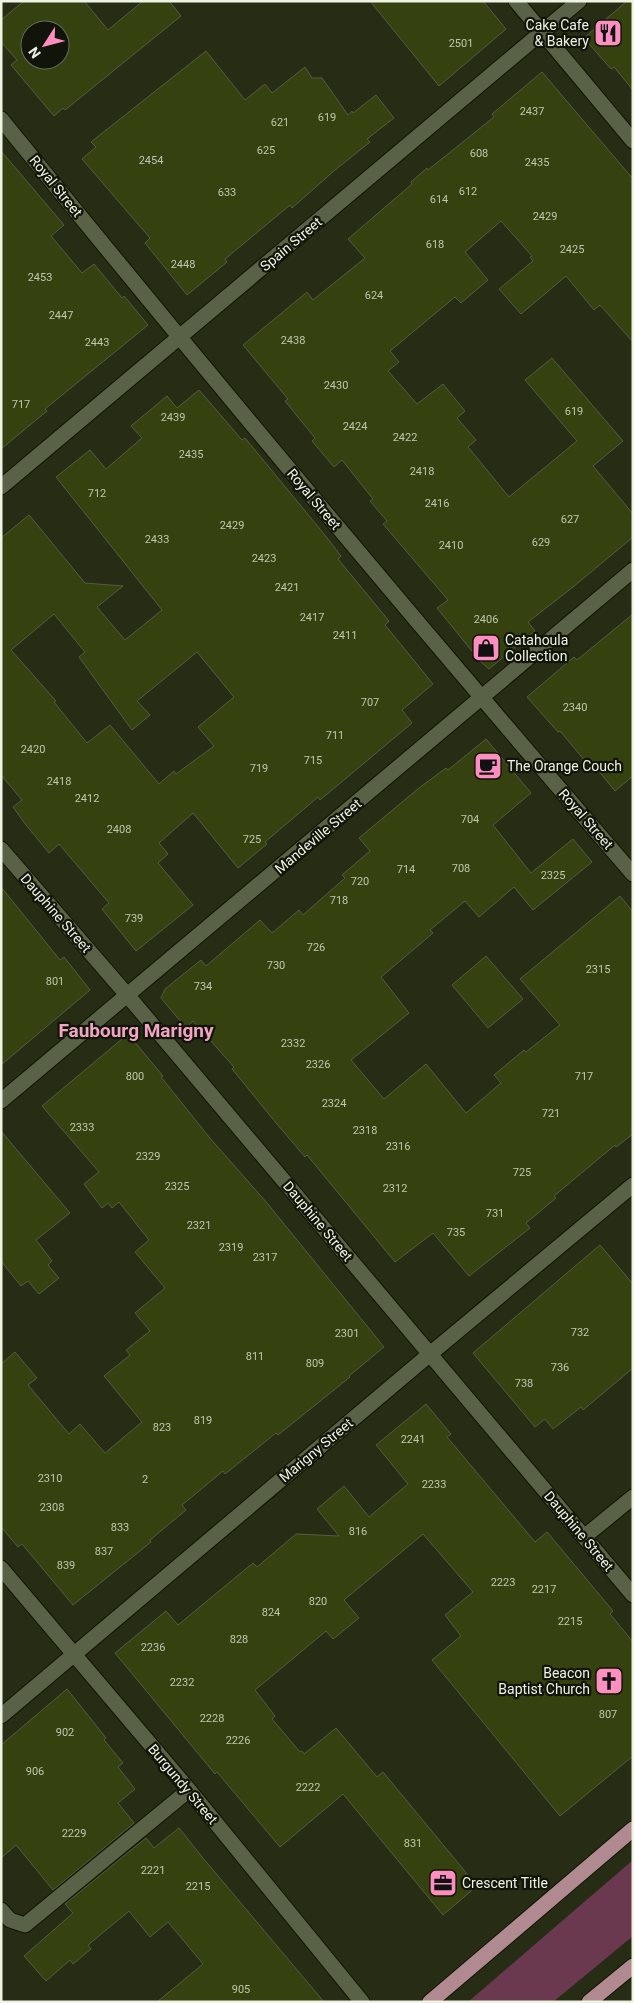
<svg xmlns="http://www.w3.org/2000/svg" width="634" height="2003" font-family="Roboto,sans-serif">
	<rect width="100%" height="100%" fill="#272d14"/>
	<!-- green -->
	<path fill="#6a384f" d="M 633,1860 L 633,1936 L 553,2002 L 468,2002 Z"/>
	<!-- building -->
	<path fill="#35410f" stroke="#545c41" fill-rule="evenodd" d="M 24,1 L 84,1 L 108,30 L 143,1 L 169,1 L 181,16 L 65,110 L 63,108 L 54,116 L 11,65 L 17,60 L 1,42 L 1,20 ZM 30,30 L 60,30 L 60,60 L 30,60 Z
		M 370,1 L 483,1 L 506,29 L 439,86 Z
		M 627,1 L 633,1 L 633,90 L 614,67 L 611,69 L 584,38 Z
		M 206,51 L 245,100 L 265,84 L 272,93 L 305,67 L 312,78 L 322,78 L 348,115 L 352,111 L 353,113 L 376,95 L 394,118 L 367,139 L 370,142 L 335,170 L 292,208 L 290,205 L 225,259 L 227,262 L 187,295 L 145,243 L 150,238 L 82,159 L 96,147 L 91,142 Z
		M 542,72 L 633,179 L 633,342 L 600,305 L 594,310 L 566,276 L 521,314 L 499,289 L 533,261 L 530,257 L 532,256 L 501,221 L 465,252 L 488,280 L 461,303 L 455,297 L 390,351 L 399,362 L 388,371 L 417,404 L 443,384 L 465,411 L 457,418 L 476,440 L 468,447 L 509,497 L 577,441 L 525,380 L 552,358 L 623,441 L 593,466 L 633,514 L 633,537 L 573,587 L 528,622 L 535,631 L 489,669 L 480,661 L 437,608 L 448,600 L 383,524 L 387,521 L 370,501 L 373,499 L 342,460 L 334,467 L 312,441 L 315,438 L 285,401 L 288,399 L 243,345 L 307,292 L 313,300 L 365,258 L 348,239 L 412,184 L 411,182 L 427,168 L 428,170 L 494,117 L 492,114 Z
		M 1,151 L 64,225 L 51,236 L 82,273 L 94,264 L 122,298 L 124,296 L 148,325 L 45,409 L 47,411 L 1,449 Z
		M 199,390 L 242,440 L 245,438 L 324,534 L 341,556 L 338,559 L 389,621 L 385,625 L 433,684 L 402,710 L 412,723 L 320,800 L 318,797 L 265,842 L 267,844 L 238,868 L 193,813 L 159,843 L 168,854 L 158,863 L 193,905 L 136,951 L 102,909 L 109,903 L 59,844 L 49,853 L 26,825 L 13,807 L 22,800 L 1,775 L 1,538 L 29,515 L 85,583 L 123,586 L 97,607 L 125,640 L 162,610 L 56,477 L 90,450 L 106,469 L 142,438 L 131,426 L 167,396 L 177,408 ZM 54,614 L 85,652 L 79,657 L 132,730 L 150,715 L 137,701 L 197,652 L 234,697 L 198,727 L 214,746 L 176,774 L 174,771 L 159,784 L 110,725 L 87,743 L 54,702 L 56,701 L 11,650 Z
		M 633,614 L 633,776 L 615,791 L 589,759 L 586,762 L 560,731 L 558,732 L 527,697 L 574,657 L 577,660 Z
		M 486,739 L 531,793 L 493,825 L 531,873 L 573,839 L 592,862 L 533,910 L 514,887 L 479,917 L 465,901 L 430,930 L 433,933 L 381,977 L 409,1013 L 351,1060 L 384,1099 L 426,1064 L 466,1113 L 501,1083 L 494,1075 L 524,1050 L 526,1052 L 560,1025 L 520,979 L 620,896 L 633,912 L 633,1134 L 616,1147 L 615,1145 L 554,1196 L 556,1198 L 526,1223 L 530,1228 L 469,1276 L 433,1233 L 395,1262 L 307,1155 L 305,1157 L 277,1124 L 232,1069 L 234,1067 L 193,1021 L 186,1028 L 161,998 L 165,989 L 201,960 L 206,966 L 260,920 L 272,933 L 299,910 L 303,915 L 345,878 L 342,875 L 370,851 L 359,838 L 419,788 L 446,768 L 448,770 Z
		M 1,887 L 60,960 L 64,957 L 90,990 L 1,1065 Z
		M 486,956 L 523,999 L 488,1028 L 452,985 Z
		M 128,1034 L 163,1076 L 161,1077 L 209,1137 L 267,1203 L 384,1347 L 349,1376 L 350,1377 L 278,1435 L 276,1433 L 225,1474 L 223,1471 L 182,1505 L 186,1510 L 150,1540 L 151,1542 L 73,1605 L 22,1544 L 18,1547 L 1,1527 L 1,1364 L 15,1352 L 37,1378 L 28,1385 L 69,1434 L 80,1424 L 105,1453 L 142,1422 L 104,1376 L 130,1355 L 126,1350 L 150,1331 L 135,1313 L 165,1288 L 135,1252 L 149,1240 L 119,1202 L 112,1208 L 108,1203 L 102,1208 L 84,1184 L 99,1172 L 42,1106 Z
		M 1,1131 L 70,1213 L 36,1240 L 52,1261 L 48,1265 L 59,1278 L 39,1294 L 28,1281 L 21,1286 L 1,1261 Z
		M 600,1245 L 633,1284 L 633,1368 L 583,1410 L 581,1407 L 553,1429 L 545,1419 L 535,1427 L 473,1353 Z
		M 426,1404 L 451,1434 L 447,1437 L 535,1542 L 547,1532 L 613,1611 L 610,1614 L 633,1642 L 633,1756 L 560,1816 L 432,1660 L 461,1636 L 445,1615 L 473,1592 L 423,1534 L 344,1600 L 359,1618 L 333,1639 L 326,1631 L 255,1690 L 275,1716 L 272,1719 L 300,1752 L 302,1751 L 304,1754 L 336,1728 L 377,1777 L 383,1772 L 477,1886 L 443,1915 L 343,1794 L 280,1847 L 217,1772 L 215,1774 L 115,1653 L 166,1611 L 178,1625 L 253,1563 L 257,1567 L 296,1534 L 339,1536 L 317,1509 L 344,1486 L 369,1517 L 408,1484 L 376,1445 Z
		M 67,1689 L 106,1738 L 104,1740 L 123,1763 L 118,1767 L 135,1789 L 118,1803 L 134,1823 L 53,1890 L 16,1845 L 1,1858 L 1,1745 Z
		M 179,1828 L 203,1858 L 324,2002 L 157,2002 L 203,1964 L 168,1922 L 150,1937 L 129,1911 L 88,1945 L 91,1949 L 73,1964 L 70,1960 L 46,1981 L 24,1956 L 73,1913 L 65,1904 L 146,1838 L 154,1848 Z"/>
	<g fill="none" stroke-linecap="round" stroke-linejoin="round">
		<defs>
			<path id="minor" d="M 516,1 L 633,141
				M 1,119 C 208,374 418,625 633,874
				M 1,487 L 579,1
				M 1,849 L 128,996 L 633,1595
				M 1,1101 L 633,570
				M 584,1537 L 633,1497
				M 1,1568 L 189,1790 L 362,2002
				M 1,1716 L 430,1354 L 633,1185
				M 1,1910 L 10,1920 L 25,1925 L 189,1790"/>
			<path id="major" d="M 430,2002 L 633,1829
				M 589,2002 L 633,1966"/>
		</defs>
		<!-- minor casing -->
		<use href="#minor" stroke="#101501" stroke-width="17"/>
		<!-- major casing -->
		<use href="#major" stroke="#101501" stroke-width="17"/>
		<!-- minor -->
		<use href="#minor" stroke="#596146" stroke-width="15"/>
		<!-- major -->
		<use href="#major" stroke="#b18990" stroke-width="15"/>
	</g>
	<!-- icons -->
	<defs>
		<symbol id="restaurant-square" viewBox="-11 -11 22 22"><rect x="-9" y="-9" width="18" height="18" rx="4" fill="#fd8ec0" stroke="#111409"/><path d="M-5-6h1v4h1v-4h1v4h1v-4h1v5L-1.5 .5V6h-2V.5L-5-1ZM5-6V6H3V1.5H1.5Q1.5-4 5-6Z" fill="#111"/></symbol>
		<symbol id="shop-square" viewBox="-11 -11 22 22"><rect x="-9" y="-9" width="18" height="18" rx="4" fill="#fd8ec0" stroke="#111409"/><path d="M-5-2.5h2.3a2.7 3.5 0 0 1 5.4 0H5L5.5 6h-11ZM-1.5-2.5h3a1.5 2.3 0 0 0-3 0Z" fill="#111"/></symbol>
		<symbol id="cafe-square" viewBox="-11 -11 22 22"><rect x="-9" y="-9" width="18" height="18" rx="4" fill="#fd8ec0" stroke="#111409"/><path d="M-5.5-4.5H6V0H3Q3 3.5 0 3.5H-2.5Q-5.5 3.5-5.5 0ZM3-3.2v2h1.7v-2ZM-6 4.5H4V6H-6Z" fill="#111"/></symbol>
		<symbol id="church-square" viewBox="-11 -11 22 22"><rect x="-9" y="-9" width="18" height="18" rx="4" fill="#fd8ec0" stroke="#111409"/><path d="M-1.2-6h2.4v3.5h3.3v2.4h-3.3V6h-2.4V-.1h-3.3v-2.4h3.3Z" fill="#111"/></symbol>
		<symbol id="office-square" viewBox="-11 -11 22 22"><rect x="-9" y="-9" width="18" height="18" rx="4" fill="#fd8ec0" stroke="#111409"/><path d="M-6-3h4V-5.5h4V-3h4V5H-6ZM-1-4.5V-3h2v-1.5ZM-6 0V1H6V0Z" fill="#111"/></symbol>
	</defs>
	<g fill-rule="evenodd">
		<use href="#restaurant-square" x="592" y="17" width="32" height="32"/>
		<use href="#shop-square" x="470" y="632" width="32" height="32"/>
		<use href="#cafe-square" x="472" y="750" width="32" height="32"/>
		<use href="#church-square" x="593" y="1665" width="32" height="32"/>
		<use href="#office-square" x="427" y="1867" width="32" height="32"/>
	</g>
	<g text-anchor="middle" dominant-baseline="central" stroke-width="4.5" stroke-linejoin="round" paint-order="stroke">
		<!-- number labels -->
		<g font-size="11" fill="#c0c6af">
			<text x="461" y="43">2501</text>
			<text x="532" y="111">2437</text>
			<text x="327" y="117">619</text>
			<text x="280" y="122">621</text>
			<text x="266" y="150">625</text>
			<text x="479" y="153">608</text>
			<text x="151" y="160">2454</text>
			<text x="537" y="162">2435</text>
			<text x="468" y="191">612</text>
			<text x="227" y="192">633</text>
			<text x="439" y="199">614</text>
			<text x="545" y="216">2429</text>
			<text x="435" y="244">618</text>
			<text x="572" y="249">2425</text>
			<text x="183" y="264">2448</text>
			<text x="40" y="277">2453</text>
			<text x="374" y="295">624</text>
			<text x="61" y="315">2447</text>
			<text x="293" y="340">2438</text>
			<text x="97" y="342">2443</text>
			<text x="336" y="385">2430</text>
			<text x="21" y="404">717</text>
			<text x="574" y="411">619</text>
			<text x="173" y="417">2439</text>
			<text x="355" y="426">2424</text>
			<text x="405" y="437">2422</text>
			<text x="191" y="454">2435</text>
			<text x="422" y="471">2418</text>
			<text x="97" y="493">712</text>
			<text x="437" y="503">2416</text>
			<text x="570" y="519">627</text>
			<text x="232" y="525">2429</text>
			<text x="157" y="539">2433</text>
			<text x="541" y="542">629</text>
			<text x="451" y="545">2410</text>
			<text x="264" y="558">2423</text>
			<text x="287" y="587">2421</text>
			<text x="312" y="617">2417</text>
			<text x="486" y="619">2406</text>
			<text x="345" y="635">2411</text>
			<text x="370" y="702">707</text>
			<text x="575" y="707">2340</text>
			<text x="335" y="735">711</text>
			<text x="33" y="749">2420</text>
			<text x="313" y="760">715</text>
			<text x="259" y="768">719</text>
			<text x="59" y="781">2418</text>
			<text x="87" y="798">2412</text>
			<text x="470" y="819">704</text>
			<text x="119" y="829">2408</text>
			<text x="252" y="839">725</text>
			<text x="461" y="868">708</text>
			<text x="406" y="869">714</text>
			<text x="553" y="875">2325</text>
			<text x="360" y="881">720</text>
			<text x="339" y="900">718</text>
			<text x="134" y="918">739</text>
			<text x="316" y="947">726</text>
			<text x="276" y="965">730</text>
			<text x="598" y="969">2315</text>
			<text x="55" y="981">801</text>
			<text x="203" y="986">734</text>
			<text x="293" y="1043">2332</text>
			<text x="318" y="1064">2326</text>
			<text x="135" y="1076">800</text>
			<text x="584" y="1076">717</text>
			<text x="334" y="1103">2324</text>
			<text x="551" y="1113">721</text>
			<text x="82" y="1127">2333</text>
			<text x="365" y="1130">2318</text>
			<text x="398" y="1146">2316</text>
			<text x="148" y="1156">2329</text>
			<text x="522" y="1172">725</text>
			<text x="177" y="1186">2325</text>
			<text x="395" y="1188">2312</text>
			<text x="495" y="1213">731</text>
			<text x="199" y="1225">2321</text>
			<text x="456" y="1232">735</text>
			<text x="231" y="1247">2319</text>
			<text x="265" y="1257">2317</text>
			<text x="580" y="1332">732</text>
			<text x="347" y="1333">2301</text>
			<text x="255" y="1356">811</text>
			<text x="315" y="1363">809</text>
			<text x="560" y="1367">736</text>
			<text x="524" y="1383">738</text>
			<text x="203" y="1420">819</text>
			<text x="162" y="1427">823</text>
			<text x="413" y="1439">2241</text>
			<text x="50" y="1478">2310</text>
			<text x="145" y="1479">2</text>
			<text x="434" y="1484">2233</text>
			<text x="52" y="1507">2308</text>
			<text x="120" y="1527">833</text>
			<text x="358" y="1531">816</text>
			<text x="104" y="1551">837</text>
			<text x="66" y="1565">839</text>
			<text x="503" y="1582">2223</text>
			<text x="544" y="1589">2217</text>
			<text x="318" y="1601">820</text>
			<text x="271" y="1612">824</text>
			<text x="570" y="1621">2215</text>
			<text x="239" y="1639">828</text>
			<text x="153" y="1647">2236</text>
			<text x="182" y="1682">2232</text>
			<text x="608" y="1714">807</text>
			<text x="212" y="1718">2228</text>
			<text x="65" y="1732">902</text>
			<text x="238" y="1740">2226</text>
			<text x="35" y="1771">906</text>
			<text x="308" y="1787">2222</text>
			<text x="74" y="1833">2229</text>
			<text x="413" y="1843">831</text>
			<text x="153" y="1870">2221</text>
			<text x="198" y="1886">2215</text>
			<text x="241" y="1989">905</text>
		</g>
		<!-- poi labels -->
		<g font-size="14" fill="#eef3e4" stroke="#111409" text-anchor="start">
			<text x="589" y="25" text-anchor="end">Cake Cafe<tspan x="589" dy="16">&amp; Bakery</tspan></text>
			<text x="505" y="640">Catahoula<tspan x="505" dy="16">Collection</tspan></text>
			<text x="507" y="766">The Orange Couch</text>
			<text x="590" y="1673" text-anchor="end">Beacon<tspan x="590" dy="16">Baptist Church</tspan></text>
			<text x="462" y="1883">Crescent Title</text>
		</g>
		<!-- street labels -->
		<g font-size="14" fill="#eef3e4" stroke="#111409">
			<text transform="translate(56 186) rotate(51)">Royal Street</text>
			<text transform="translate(291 244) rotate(-40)">Spain Street</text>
			<text transform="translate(314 499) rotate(50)">Royal Street</text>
			<text transform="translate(586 819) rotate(49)">Royal Street</text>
			<text transform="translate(318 836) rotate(-40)">Mandeville Street</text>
			<text transform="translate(56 913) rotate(49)">Dauphine Street</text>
			<text transform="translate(318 1221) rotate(50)">Dauphine Street</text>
			<text transform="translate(316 1450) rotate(-40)">Marigny Street</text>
			<text transform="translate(579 1531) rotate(50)">Dauphine Street</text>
			<text transform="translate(183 1784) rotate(50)">Burgundy Street</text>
		</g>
		<!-- district labels -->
		<g font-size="19" font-weight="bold" fill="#f2a4c5" stroke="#111409">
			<text x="136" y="1030">Faubourg Marigny</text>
		</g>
	</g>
	<!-- border -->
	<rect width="634" height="2003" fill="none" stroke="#eef3e4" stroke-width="5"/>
	<!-- north arrow -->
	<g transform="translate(45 45) rotate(234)"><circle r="24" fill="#111409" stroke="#696d61"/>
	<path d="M0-4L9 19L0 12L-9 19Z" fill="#fd8ec0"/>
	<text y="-8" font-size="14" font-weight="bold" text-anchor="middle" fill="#eef3e4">N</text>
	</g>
</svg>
